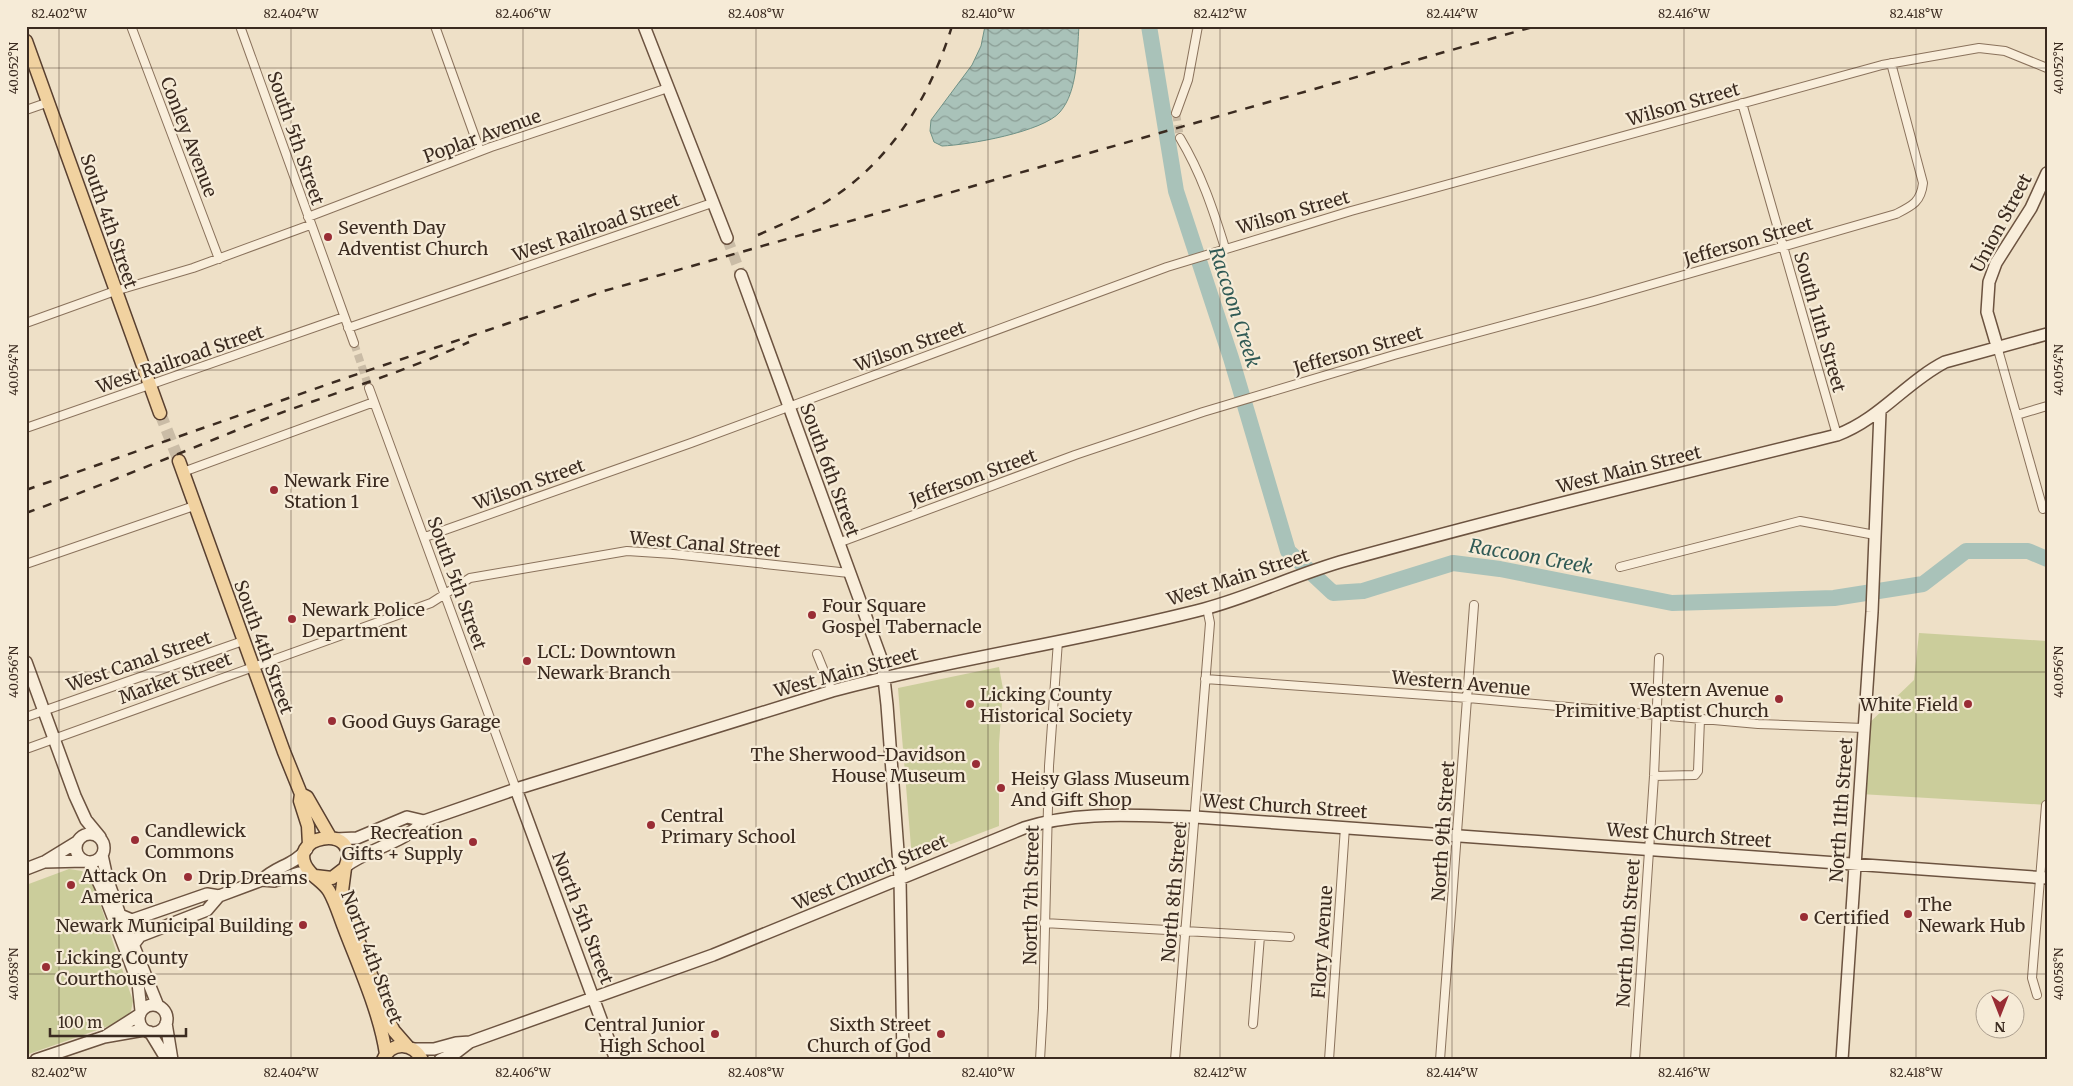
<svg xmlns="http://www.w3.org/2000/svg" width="2073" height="1086" font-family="Merriweather,serif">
	<defs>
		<pattern id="water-waves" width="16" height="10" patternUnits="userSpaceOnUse" patternTransform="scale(1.25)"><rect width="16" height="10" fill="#a9c2b9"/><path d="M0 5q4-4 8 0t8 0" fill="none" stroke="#8b9e96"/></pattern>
	</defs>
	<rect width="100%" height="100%" fill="#eee0c7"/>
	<!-- green -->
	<path fill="#cbcd9b" d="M 1919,633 L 2047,641 L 2047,805 L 1860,794 L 1864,728 L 1914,680 Z
		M 999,667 L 1003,689 L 999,744 L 999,826 L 912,859 L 898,688 Z
		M 69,869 L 82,871 L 92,880 L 133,1001 L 131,1011 L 123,1021 L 26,1055 L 26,885 Z"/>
	<!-- water -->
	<path fill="url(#water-waves)" stroke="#6f9186" d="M 985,26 L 1079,26 C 1077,53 1078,91 1060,112 C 1043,132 968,145 942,146 L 934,142 L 930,131 L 931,120 L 972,65 L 981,46 Z"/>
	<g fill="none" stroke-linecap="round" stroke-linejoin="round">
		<!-- river -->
		<path stroke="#a9c2b9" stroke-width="16" d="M 1149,26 L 1176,191 L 1231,358 L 1288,551 L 1333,593 L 1363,591 L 1453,563 L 1500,569 L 1672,603 L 1834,598 L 1923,584 L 1966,551 L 2028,551 L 2047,559"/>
		<!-- street-tunnel -->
		<path stroke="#cabca6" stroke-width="8" stroke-dasharray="8 4" stroke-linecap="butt" d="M 1176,113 L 1180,138
			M 354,343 L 369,388"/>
		<!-- secondary-tunnel -->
		<path stroke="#cabca6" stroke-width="11" stroke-dasharray="11 5.5" stroke-linecap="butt" d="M 727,238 L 741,275"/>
		<!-- primary-tunnel -->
		<path stroke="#cabca6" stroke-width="12" stroke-dasharray="12 6" stroke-linecap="butt" d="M 160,413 L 179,461"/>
		<defs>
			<path id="street" d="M 131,26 L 219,259
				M 240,26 L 354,343
				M 435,26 L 480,151
				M 1742,103 L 1837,435
				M 26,110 L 49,102
				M 1176,113 L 1188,80 L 1198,26
				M 1180,138 C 1201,173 1213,209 1225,248
				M 308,217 L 491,147 L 668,88
				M 26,323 L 115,291 L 193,268 L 310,225
				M 348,328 L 712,203
				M 1997,346 L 2043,509
				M 369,388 L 516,789
				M 2017,415 L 2047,406
				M 26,428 L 344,317
				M 183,472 L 374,402
				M 425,537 L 691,443 L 1167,267 L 1351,211 L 1882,65 L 1979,48 L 2005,51 L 2047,68
				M 838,543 L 1075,455 L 1203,412 L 1394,355 L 1594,301 L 1896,214 C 1912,206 1921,202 1923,183 L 1891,63
				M 26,564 L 194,506
				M 1620,567 L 1800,521 L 1875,535
				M 817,654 L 832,691
				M 1205,679 L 1468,698 L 1758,724 L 1864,728
				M 26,717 L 243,641
				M 26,749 L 431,603 L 470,578 L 627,551 L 673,554 L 849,573
				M 1654,776 L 1695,775 L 1698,771 L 1700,719
				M 1044,923 L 1290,937
				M 2037,995 L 2032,978 L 2046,805
				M 1253,1024 L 1260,936
				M 1040,1060 L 1043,1008 L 1049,766 L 1058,641
				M 1175,1060 L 1210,623 L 1207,608
				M 1329,1060 L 1345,827
				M 1440,1060 L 1474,605
				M 1635,1060 L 1654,776 L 1659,658"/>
			<path id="secondary" d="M 644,26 L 727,238
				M 741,275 L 882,661 L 887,705 L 900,878 L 903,1060
				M 1997,346 L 1987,312 L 1989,282 L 1996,263 L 2031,208 L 2047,173
				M 26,662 L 75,796 L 86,820 L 100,837
				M 516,789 L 616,1060
				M 424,821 L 516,789 L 832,691 C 955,658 1081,641 1204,609 C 1253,596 1299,573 1347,560 C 1510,515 1674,475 1837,435 C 1880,419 1906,382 1945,362 L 2047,334
				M76 848a14 14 0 1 1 28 0a14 14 0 1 1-28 0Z
				M 335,839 L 357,838 L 407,817 L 424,821
				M 102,855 L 107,878 L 120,915 L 132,920 L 207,894 L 219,896 L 262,880 L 274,881 L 299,873 L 313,875
				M 46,861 L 77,842
				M 89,862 L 105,896 L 138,983 L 141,1011
				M 346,866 C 370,848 404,843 424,821
				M 26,869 L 44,862 L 85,861
				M 262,880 C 276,866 293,866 307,849
				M 122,917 L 158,1006
				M 133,945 L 140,936 L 207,910 L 219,896
				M139 1019a14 14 0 1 1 28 0a14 14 0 1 1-28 0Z
				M 166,1023 L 172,1060
				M 150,1032 L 167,1060
				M 106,1036 L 139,1015
				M 413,1049 L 434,1049 L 456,1043 L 470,1042
				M 36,1060 L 104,1037 L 144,1030
				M 440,1060 L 457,1052 L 470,1042 L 713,955 L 1024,828 C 1079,810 1138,816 1195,817 L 2047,878
				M 1842,1060 L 1872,612 L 1880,412"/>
			<path id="primary" d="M 26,41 L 160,413
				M 179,461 L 284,752 L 301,794 L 300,801 L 308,826 L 309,845
				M 301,794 L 307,797 L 330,837
				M 345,868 L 342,891 L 359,942 L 387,1018 L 394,1031 L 408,1047
				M 315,876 L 332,878 L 345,868 C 364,820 279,836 310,872 C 316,879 324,883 329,891 C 336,903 340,918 345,930 C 360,969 380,1013 386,1054
				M 383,1060 C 391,1041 413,1042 422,1060"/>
		</defs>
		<!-- street casing -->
		<use href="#street" stroke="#8a725c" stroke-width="10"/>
		<!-- secondary casing -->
		<use href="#secondary" stroke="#6c5340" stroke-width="14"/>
		<!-- primary casing -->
		<use href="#primary" stroke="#594030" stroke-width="15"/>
		<!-- street -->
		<use href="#street" stroke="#f9eedb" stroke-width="8"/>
		<!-- secondary -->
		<use href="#secondary" stroke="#f9eedb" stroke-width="11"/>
		<!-- primary -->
		<use href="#primary" stroke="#f1d2a0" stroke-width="12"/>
		<!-- rail -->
		<path stroke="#3b2b20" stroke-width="2.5" stroke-dasharray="9 9" stroke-linecap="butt" d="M 758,235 C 782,224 807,214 829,200 C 892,160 931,95 952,26
			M 26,490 L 343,379 L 604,291 L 1536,26
			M 26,513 C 109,483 189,449 270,417 C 336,392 405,372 469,342"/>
	</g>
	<!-- ticks -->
	<path fill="none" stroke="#3b2b20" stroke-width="1" stroke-opacity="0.45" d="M 59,26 L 59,1060M 291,26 L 291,1060M 523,26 L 523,1060M 756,26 L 756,1060M 988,26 L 988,1060M 1220,26 L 1220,1060M 1452,26 L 1452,1060M 1684,26 L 1684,1060M 1916,26 L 1916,1060M 26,68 L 2047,68M 26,370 L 2047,370M 26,672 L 2047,672M 26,974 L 2047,974"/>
	<!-- markers -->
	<g fill="#992d35" stroke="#f6ebd7" stroke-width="2">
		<circle cx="328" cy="237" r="5"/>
		<circle cx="274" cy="490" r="5"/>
		<circle cx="812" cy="615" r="5"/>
		<circle cx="292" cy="619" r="5"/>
		<circle cx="527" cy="661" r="5"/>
		<circle cx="1779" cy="699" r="5"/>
		<circle cx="970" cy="704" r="5"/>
		<circle cx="1968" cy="704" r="5"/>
		<circle cx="332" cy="721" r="5"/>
		<circle cx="976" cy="764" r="5"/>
		<circle cx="1001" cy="788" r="5"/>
		<circle cx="651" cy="825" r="5"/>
		<circle cx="135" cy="840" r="5"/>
		<circle cx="473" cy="842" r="5"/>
		<circle cx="188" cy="877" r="5"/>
		<circle cx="71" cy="885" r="5"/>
		<circle cx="1908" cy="914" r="5"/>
		<circle cx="1804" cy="917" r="5"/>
		<circle cx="303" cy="925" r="5"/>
		<circle cx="46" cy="967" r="5"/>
		<circle cx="715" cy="1034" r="5"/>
		<circle cx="941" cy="1034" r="5"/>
	</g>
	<g text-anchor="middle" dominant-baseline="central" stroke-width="4.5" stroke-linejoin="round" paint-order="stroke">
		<!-- street labels -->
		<g font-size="18" fill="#3b2b20" stroke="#f6ebd7">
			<text transform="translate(1683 104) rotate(-16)">Wilson Street</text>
			<text transform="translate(482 136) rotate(-20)">Poplar Avenue</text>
			<text transform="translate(189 137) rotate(69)">Conley Avenue</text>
			<text transform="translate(296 138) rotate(71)">South 5th Street</text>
			<text transform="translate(1293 212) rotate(-16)">Wilson Street</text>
			<text transform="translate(109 221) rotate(71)">South 4th Street</text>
			<text transform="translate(2001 223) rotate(-62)">Union Street</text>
			<text transform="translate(596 227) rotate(-19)">West Railroad Street</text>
			<text transform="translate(1748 241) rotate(-16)">Jefferson Street</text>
			<text transform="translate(1820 322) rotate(74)">South 11th Street</text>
			<text transform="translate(910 346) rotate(-20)">Wilson Street</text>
			<text transform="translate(1358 350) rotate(-16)">Jefferson Street</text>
			<text transform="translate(180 359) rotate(-19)">West Railroad Street</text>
			<text transform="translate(1629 469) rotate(-14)">West Main Street</text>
			<text transform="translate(830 470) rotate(70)">South 6th Street</text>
			<text transform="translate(973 477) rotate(-20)">Jefferson Street</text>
			<text transform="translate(529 484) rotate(-20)">Wilson Street</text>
			<text transform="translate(705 544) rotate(5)">West Canal Street</text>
			<text transform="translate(1238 577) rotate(-18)">West Main Street</text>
			<text transform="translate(457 583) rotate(70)">South 5th Street</text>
			<text transform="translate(264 647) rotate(70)">South 4th Street</text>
			<text transform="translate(139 661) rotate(-19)">West Canal Street</text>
			<text transform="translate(846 672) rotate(-15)">West Main Street</text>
			<text transform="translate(175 678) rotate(-20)">Market Street</text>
			<text transform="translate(1461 683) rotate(5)">Western Avenue</text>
			<text transform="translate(1285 806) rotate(4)">West Church Street</text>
			<text transform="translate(1841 810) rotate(-86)">North 11th Street</text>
			<text transform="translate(1443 831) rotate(-86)">North 9th Street</text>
			<text transform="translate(1689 835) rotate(4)">West Church Street</text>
			<text transform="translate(870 872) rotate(-23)">West Church Street</text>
			<text transform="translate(1174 892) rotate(-85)">North 8th Street</text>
			<text transform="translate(1031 895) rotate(-89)">North 7th Street</text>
			<text transform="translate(583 918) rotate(69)">North 5th Street</text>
			<text transform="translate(1628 933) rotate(-86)">North 10th Street</text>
			<text transform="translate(1322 942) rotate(-86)">Flory Avenue</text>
			<text transform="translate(372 957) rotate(69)">North 4th Street</text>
		</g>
		<!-- poi labels -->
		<g font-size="18" fill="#3b2b20" stroke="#f6ebd7" text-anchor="start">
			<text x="338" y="227">Seventh Day<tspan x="338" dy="21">Adventist Church</tspan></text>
			<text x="284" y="480">Newark Fire<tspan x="284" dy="21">Station 1</tspan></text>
			<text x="822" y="605">Four Square<tspan x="822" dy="21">Gospel Tabernacle</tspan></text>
			<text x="302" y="609">Newark Police<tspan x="302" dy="21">Department</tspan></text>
			<text x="537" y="651">LCL: Downtown<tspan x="537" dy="21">Newark Branch</tspan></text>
			<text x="1769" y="689" text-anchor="end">Western Avenue<tspan x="1769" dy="21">Primitive Baptist Church</tspan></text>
			<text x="980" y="694">Licking County<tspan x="980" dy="21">Historical Society</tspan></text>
			<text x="1958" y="704" text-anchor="end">White Field</text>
			<text x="342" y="721">Good Guys Garage</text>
			<text x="966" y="754" text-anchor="end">The Sherwood-Davidson<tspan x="966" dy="21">House Museum</tspan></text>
			<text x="1011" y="778">Heisy Glass Museum<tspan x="1011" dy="21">And Gift Shop</tspan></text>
			<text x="661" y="815">Central<tspan x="661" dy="21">Primary School</tspan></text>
			<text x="145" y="830">Candlewick<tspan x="145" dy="21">Commons</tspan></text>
			<text x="463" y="832" text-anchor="end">Recreation<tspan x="463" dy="21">Gifts + Supply</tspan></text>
			<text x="81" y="875">Attack On<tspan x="81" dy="21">America</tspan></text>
			<text x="198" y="877">Drip Dreams</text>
			<text x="1918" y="904">The<tspan x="1918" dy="21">Newark Hub</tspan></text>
			<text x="1814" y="917">Certified</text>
			<text x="293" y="925" text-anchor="end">Newark Municipal Building</text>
			<text x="56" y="957">Licking County<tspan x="56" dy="21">Courthouse</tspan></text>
			<text x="705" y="1024" text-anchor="end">Central Junior<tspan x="705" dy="21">High School</tspan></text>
			<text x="931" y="1024" text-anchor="end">Sixth Street<tspan x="931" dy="21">Church of God</tspan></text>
		</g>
		<!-- water labels -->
		<g font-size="19" font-style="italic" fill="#305a55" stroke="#f6ebd7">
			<text transform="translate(1235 307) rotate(72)">Raccoon Creek</text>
			<text transform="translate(1531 556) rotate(10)">Raccoon Creek</text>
		</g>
	</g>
	<!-- border -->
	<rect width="2073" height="1086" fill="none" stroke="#f6ebd7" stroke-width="55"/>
	<!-- north arrow -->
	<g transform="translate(2000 1014) rotate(180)"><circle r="24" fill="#f6ebd7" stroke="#ab9e8e"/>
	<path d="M0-4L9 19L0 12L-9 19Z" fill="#992d35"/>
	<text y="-8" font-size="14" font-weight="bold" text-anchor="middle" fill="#3b2b20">N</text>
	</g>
	<!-- scale -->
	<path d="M50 1028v8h136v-8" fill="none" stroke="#3b2b20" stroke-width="2.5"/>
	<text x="58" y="1028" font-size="15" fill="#3b2b20" stroke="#f6ebd7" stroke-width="4" paint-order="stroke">100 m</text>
	<rect x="28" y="28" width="2018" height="1030" fill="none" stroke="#3b2b20" stroke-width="2"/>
	<g font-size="12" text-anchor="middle" fill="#3b2b20">
		<text x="59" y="18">82.402°W</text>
		<text x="291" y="18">82.404°W</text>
		<text x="523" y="18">82.406°W</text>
		<text x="756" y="18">82.408°W</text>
		<text x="988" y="18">82.410°W</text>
		<text x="1220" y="18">82.412°W</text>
		<text x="1452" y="18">82.414°W</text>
		<text x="1684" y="18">82.416°W</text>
		<text x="1916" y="18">82.418°W</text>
		<text transform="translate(2059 68) rotate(-90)" y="4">40.052°N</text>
		<text transform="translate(14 68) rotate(-90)" y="4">40.052°N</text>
		<text transform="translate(2059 370) rotate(-90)" y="4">40.054°N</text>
		<text transform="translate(14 370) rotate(-90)" y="4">40.054°N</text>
		<text transform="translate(2059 672) rotate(-90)" y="4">40.056°N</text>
		<text transform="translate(14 672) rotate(-90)" y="4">40.056°N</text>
		<text transform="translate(2059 974) rotate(-90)" y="4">40.058°N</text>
		<text transform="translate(14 974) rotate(-90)" y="4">40.058°N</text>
		<text x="59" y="1077">82.402°W</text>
		<text x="291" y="1077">82.404°W</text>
		<text x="523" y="1077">82.406°W</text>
		<text x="756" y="1077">82.408°W</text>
		<text x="988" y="1077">82.410°W</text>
		<text x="1220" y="1077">82.412°W</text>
		<text x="1452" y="1077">82.414°W</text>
		<text x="1684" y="1077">82.416°W</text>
		<text x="1916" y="1077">82.418°W</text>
	</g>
</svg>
